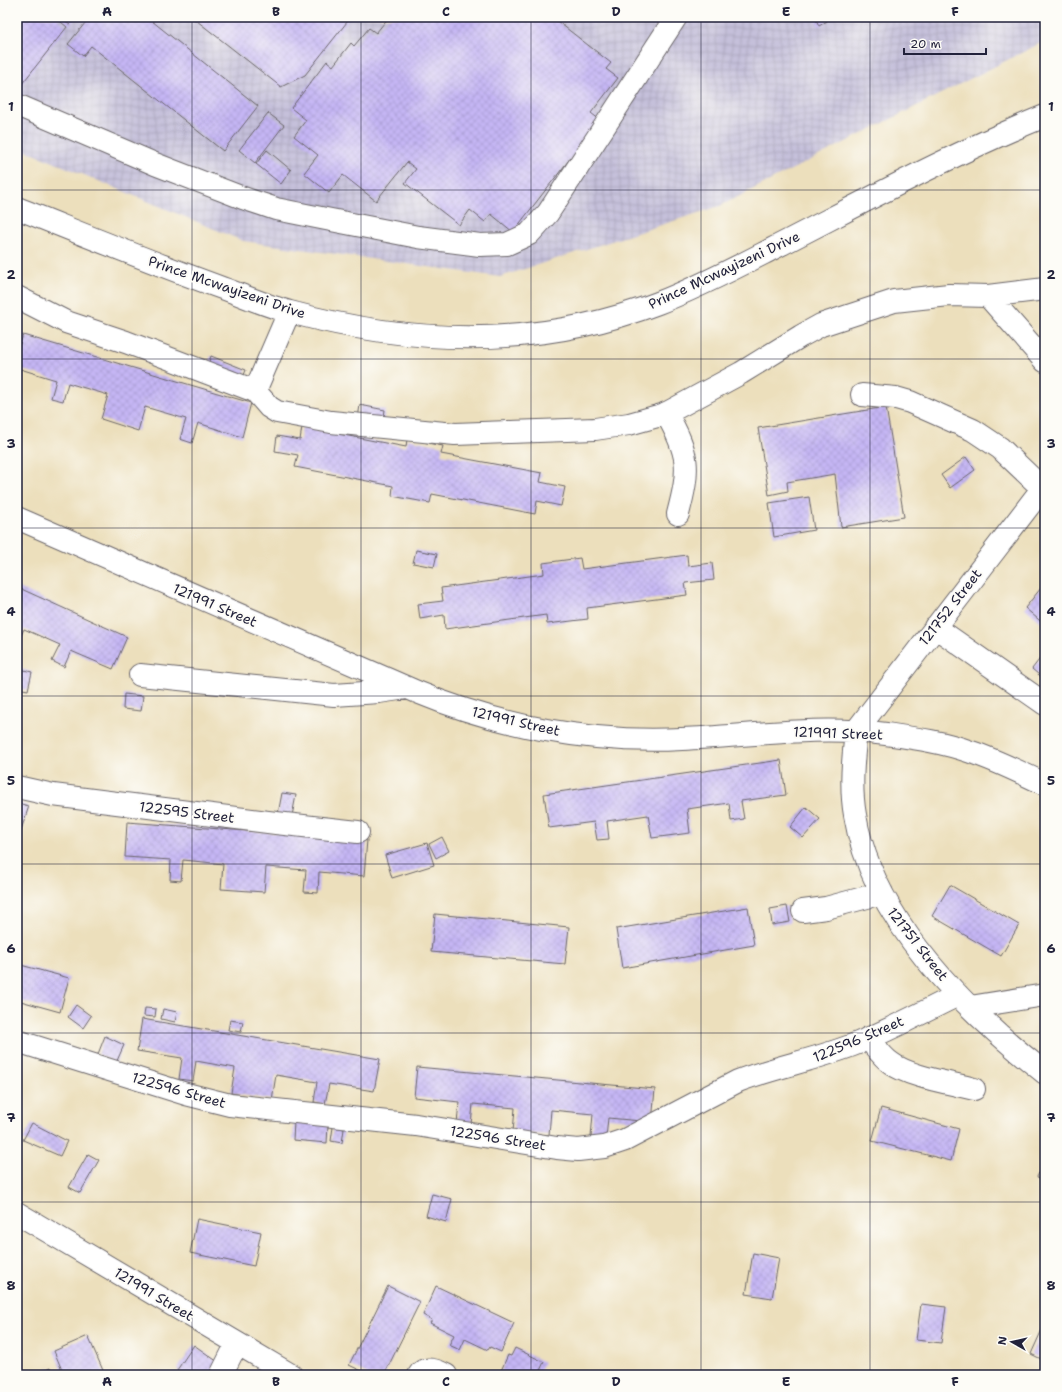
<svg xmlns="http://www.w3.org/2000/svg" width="1062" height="1392" font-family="'Shantell Sans',sans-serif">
	<defs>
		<pattern id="industrial-grid" width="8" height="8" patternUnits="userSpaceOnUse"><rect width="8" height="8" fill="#c5c0da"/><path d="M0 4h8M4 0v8" fill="none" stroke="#a9a5bc"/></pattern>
		<pattern id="building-cross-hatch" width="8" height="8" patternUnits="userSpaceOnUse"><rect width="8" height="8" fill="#c5b6f4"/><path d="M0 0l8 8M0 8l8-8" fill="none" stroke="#a99cd2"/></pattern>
	</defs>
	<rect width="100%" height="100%" fill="#fdfcf7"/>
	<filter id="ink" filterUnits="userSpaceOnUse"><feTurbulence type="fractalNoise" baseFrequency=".025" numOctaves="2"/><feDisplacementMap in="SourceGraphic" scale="8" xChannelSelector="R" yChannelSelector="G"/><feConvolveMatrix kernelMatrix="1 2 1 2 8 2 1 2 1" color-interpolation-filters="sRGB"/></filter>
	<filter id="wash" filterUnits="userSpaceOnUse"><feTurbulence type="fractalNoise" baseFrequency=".012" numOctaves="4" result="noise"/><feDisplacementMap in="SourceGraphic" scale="16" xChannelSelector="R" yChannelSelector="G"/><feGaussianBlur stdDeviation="0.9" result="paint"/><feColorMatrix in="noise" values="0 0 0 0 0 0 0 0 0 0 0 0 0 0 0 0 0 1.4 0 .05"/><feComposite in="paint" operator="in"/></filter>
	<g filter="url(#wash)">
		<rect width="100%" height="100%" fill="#ecdfbc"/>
		<!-- industrial -->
		<path fill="url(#industrial-grid)" d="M 17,17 L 1045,17 L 1045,41 L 720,206 L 500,277 L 243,241 L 17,147 Z"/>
		<g id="blocks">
			<!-- building -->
			<path fill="url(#building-cross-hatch)" d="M 23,17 L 55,17 L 67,27 L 21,85 L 17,82 L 17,25 Z
				M 60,17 L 76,17 L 70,25 Z
				M 90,17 L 147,17 L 258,106 L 223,151 L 91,46 L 83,56 L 68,44 Z
				M 192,17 L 351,17 L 305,75 L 281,87 Z
				M 389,17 L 552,17 L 611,63 L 606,69 L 618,78 L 591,113 L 600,120 L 513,232 L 491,214 L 485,222 L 470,210 L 459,225 L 405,183 L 416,169 L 407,162 L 376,201 L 343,175 L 329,193 L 304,173 L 318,155 L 294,136 L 306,120 L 291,108 L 327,61 L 333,66 L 351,43 L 354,46 L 369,28 L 376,33 Z
				M 815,17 L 825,17 L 827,21 L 819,26 Z
				M 268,113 L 284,125 L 255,163 L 239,150 Z
				M 267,150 L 291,170 L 281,184 L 256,164 Z
				M 23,335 L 251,403 L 242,437 L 198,423 L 192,443 L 180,439 L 186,419 L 145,407 L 138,431 L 101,419 L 108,395 L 68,383 L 63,401 L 51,398 L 56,380 L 17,368 L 17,353 Z
				M 211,356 L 246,370 L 242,380 L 207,367 Z
				M 360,405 L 385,410 L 383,422 L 358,418 Z
				M 886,407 L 904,517 L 841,527 L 835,474 L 787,482 L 788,491 L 769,495 L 758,428 Z
				M 302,427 L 406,447 L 407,439 L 443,446 L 441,454 L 542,473 L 540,482 L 565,487 L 561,506 L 537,501 L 535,514 L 432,494 L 430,503 L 392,496 L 393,486 L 295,467 L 298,455 L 275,451 L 277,436 L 300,440 Z
				M 966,457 L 975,470 L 950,488 L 941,475 Z
				M 809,497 L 814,530 L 774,537 L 769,503 Z
				M 416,550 L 437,554 L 434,567 L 413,563 Z
				M 687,555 L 688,566 L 712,563 L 714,580 L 685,583 L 687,595 L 587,608 L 588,619 L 547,624 L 546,615 L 445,629 L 444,615 L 420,619 L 418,604 L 443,601 L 441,588 L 544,574 L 543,563 L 580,558 L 582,569 Z
				M 1045,583 L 1045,625 L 1025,608 Z
				M 17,587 L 127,637 L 113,669 L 71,651 L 64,667 L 52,661 L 60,645 L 24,629 L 17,645 Z
				M 1045,652 L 1045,680 L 1032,669 Z
				M 20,669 L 32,672 L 28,690 L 17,688 Z
				M 124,694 L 143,696 L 141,711 L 123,709 Z
				M 781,760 L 786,795 L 741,801 L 744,819 L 731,821 L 729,803 L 687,809 L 690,833 L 652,838 L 648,815 L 607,821 L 609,839 L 597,840 L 594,822 L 549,828 L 544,794 Z
				M 282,793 L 296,795 L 292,816 L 278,814 Z
				M 17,803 L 29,806 L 17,842 Z
				M 806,807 L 820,819 L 803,838 L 790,827 Z
				M 127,822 L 367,840 L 364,876 L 319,872 L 318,893 L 304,892 L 306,870 L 266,867 L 264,892 L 221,889 L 223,864 L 183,860 L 181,881 L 170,880 L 171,860 L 125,857 Z
				M 442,837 L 449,851 L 436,858 L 429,844 Z
				M 427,843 L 434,865 L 392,878 L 385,855 Z
				M 950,885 L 1019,925 L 1001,956 L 932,916 Z
				M 787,906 L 790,922 L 772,925 L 770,909 Z
				M 748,907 L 754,945 L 622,968 L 616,929 Z
				M 435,914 L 569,927 L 565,964 L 431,952 Z
				M 17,964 L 69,978 L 60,1012 L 17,1000 Z
				M 76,1005 L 91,1016 L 83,1028 L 68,1017 Z
				M 145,1008 L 156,1009 L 155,1017 L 144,1016 Z
				M 163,1009 L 177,1012 L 175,1022 L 161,1019 Z
				M 142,1019 L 380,1059 L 374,1091 L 329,1084 L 325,1104 L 314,1102 L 317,1082 L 276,1075 L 272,1100 L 231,1093 L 235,1068 L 196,1061 L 193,1081 L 179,1079 L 182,1058 L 137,1051 Z
				M 230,1020 L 243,1022 L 241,1032 L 228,1030 Z
				M 105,1036 L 124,1045 L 116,1063 L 98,1054 Z
				M 417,1067 L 655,1089 L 652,1122 L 608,1118 L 606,1138 L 591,1137 L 593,1114 L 551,1110 L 549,1135 L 513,1132 L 515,1108 L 473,1104 L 471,1125 L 457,1124 L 459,1102 L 414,1097 Z
				M 881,1108 L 959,1129 L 951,1161 L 872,1141 Z
				M 294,1122 L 328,1125 L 327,1143 L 293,1140 Z
				M 32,1123 L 67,1141 L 60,1156 L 23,1140 Z
				M 333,1127 L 344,1129 L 342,1143 L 331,1141 Z
				M 88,1154 L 99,1160 L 80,1193 L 69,1187 Z
				M 1045,1159 L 1045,1180 L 1037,1177 Z
				M 432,1194 L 452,1199 L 446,1222 L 426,1216 Z
				M 197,1219 L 261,1232 L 254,1266 L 190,1253 Z
				M 753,1253 L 779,1258 L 772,1298 L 746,1294 Z
				M 388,1286 L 420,1302 L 384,1375 L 370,1375 L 349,1365 Z
				M 436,1286 L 514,1323 L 501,1352 L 490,1347 L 488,1350 L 465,1339 L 460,1350 L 449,1345 L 454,1335 L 430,1323 L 432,1320 L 423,1315 Z
				M 921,1304 L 946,1307 L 941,1343 L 916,1340 Z
				M 1045,1323 L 1045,1361 L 1031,1354 Z
				M 88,1336 L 105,1375 L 64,1375 L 54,1351 Z
				M 194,1345 L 218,1362 L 209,1375 L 184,1375 L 177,1370 Z
				M 515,1348 L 544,1362 L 538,1375 L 499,1375 L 508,1355 L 511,1356 Z
				M 50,1368 L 53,1375 L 35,1375 Z"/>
		</g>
	</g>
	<g filter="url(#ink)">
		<use href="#blocks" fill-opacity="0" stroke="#696468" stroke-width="1"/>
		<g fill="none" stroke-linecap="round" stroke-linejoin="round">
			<defs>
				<path id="minor" d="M 17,105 L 155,164 L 243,198 L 276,209 L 326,219 L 418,237 L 480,245 L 507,244 L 529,234 L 548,213 L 676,17
					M 17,208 C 85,235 153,263 222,288 C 245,296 267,306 290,312 C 412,345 538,349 658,303 C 697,288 735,268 772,249 C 862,203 951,154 1045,116
					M 988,296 L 1045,361
					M 17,297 L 66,322 L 126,342 L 255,391
					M 289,312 L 255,391 L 269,407 L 277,412 L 331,422 L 455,434 L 595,429 L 629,424 L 665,414 L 741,373 L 801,336 L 821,325 L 894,301 L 949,295 L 988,296 L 1045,289
					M 862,395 L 896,398 L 910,402 L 973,430 L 1000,448 L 1042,488
					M 666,413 C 690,455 690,468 678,514
					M 1045,485 L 856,731 C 853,759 850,787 855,815 C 872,920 965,1010 1045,1073
					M 17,518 L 417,692 C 499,726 593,744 682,739 C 750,736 818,725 886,734 C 914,738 944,742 971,752 C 996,760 1021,773 1045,784
					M 935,627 L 1045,704
					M 140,675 L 334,695 L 379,692 L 406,688
					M 17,787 L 53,795 L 276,823 L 358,832
					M 803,911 L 826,908 L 882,893
					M 970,1007 L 1045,995
					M 868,1038 C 875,1046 882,1057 891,1063 C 909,1077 952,1083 974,1089
					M 17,1041 L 186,1094 L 230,1105 L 416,1125 L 557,1148 L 578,1150 L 604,1147 L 625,1140 L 738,1081 C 778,1066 819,1059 858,1043 C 892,1029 925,1011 958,995
					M 17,1213 L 291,1375
					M 221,1375 L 237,1343
					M 419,1375 C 425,1365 438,1371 446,1375"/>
			</defs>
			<!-- minor casing -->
			<use href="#minor" stroke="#696468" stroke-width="24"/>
			<!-- minor -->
			<use href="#minor" stroke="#fff" stroke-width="22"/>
		</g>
	</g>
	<!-- grid -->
	<path fill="none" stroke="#22223b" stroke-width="1" stroke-opacity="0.55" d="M 192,17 L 192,1375M 361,17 L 361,1375M 531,17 L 531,1375M 701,17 L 701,1375M 870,17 L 870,1375M 17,190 L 1045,190M 17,359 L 1045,359M 17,528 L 1045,528M 17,696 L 1045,696M 17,864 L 1045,864M 17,1033 L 1045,1033M 17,1202 L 1045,1202"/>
	<g text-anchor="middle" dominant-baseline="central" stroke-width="4" stroke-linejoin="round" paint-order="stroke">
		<!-- street labels -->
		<g font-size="14" fill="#22223b" stroke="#fdfcf7">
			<text transform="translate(724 270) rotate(-25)">Prince Mcwayizeni Drive</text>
			<text transform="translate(227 287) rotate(19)">Prince Mcwayizeni Drive</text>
			<text transform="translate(215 605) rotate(23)">121991 Street</text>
			<text transform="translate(950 607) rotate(-52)">121752 Street</text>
			<text transform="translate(516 721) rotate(13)">121991 Street</text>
			<text transform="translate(838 733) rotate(2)">121991 Street</text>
			<text transform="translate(187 812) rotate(7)">122595 Street</text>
			<text transform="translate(918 944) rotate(52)">121751 Street</text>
			<text transform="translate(858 1039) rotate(-23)">122596 Street</text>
			<text transform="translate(179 1090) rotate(16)">122596 Street</text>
			<text transform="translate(498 1138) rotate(9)">122596 Street</text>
			<text transform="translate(154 1294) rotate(31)">121991 Street</text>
		</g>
	</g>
	<!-- margin -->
	<rect width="1062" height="1392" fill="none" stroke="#fdfcf7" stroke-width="44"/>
	<!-- north arrow -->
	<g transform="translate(1012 1342) rotate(278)" stroke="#fdfcf7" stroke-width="3" paint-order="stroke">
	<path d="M0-3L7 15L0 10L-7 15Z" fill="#22223b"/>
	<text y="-6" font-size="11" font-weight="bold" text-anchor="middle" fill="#22223b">N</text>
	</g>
	<!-- scale -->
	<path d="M904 48v6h82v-6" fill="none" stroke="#22223b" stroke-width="2"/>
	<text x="910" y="48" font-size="12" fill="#22223b" stroke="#fdfcf7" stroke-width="3" paint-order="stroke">20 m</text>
	<rect x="22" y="22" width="1018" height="1348" fill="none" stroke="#22223b" stroke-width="1.5"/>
	<g font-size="13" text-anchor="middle" font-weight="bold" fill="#22223b">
		<text x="107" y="16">A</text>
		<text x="276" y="16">B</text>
		<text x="446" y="16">C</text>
		<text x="616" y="16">D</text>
		<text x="786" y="16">E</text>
		<text x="955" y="16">F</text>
		<text x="11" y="111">1</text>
		<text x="1051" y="111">1</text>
		<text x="11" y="279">2</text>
		<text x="1051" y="279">2</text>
		<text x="11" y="448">3</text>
		<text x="1051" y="448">3</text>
		<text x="11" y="616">4</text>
		<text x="1051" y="616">4</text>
		<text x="11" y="785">5</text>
		<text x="1051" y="785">5</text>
		<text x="11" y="953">6</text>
		<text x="1051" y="953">6</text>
		<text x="11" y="1122">7</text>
		<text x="1051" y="1122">7</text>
		<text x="11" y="1290">8</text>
		<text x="1051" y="1290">8</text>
		<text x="107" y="1386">A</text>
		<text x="276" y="1386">B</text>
		<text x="446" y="1386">C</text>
		<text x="616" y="1386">D</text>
		<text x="786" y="1386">E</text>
		<text x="955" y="1386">F</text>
	</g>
</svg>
